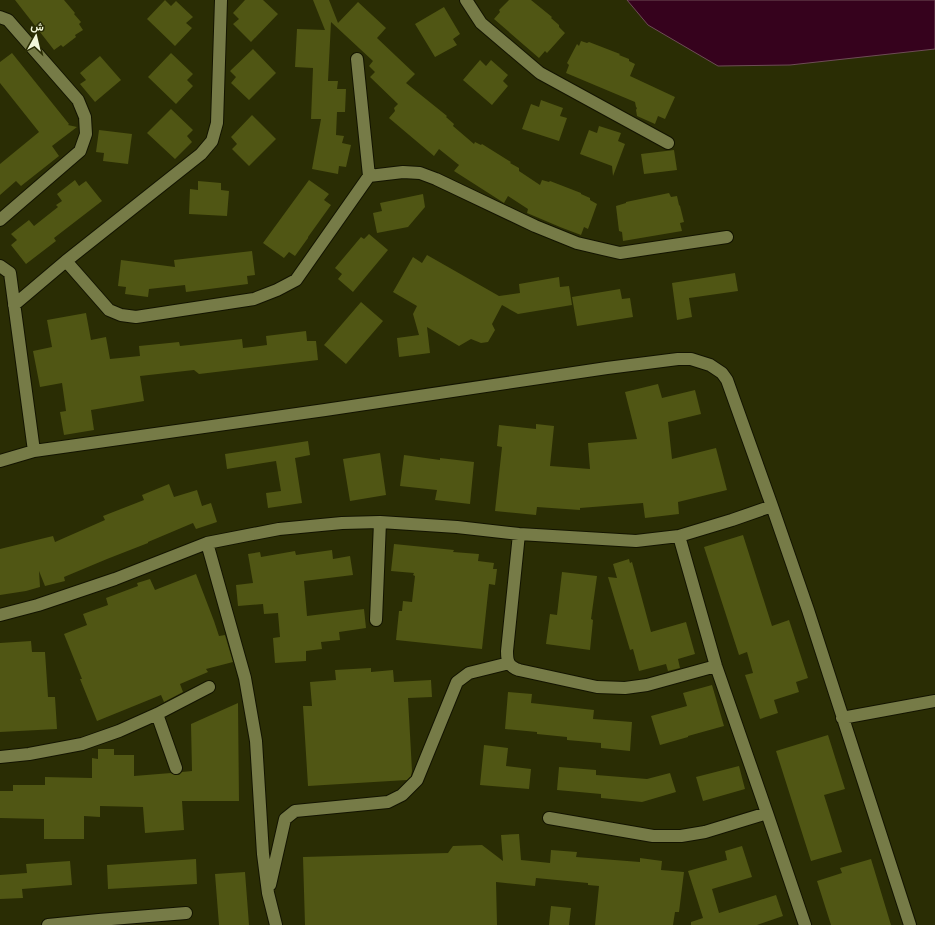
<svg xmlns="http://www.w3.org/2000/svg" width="935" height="925" font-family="Lato,Vazirmatn,sans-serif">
	<rect width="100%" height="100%" fill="#2a2d04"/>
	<!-- water -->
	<path fill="#36021d" stroke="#6e4c56" d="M 627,0 L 935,0 L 935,49 L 790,65 L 718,66 L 648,25 Z"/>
	<!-- building -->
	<path fill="#505614" d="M 15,0 L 64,0 L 75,13 L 74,14 L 81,22 L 79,24 L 83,30 L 75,35 L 76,37 L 63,47 L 61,45 L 54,50 Z
		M 165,0 L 171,6 L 176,1 L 193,17 L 186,23 L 192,28 L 175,46 L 147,19 Z
		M 245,0 L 263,0 L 278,14 L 251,42 L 233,24 L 239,19 L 233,13 Z
		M 313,0 L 329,0 L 338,23 L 358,2 L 386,28 L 377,38 L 415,74 L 406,83 L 447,116 L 446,117 L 454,124 L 453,126 L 474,144 L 475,142 L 481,145 L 482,144 L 511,162 L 510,163 L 519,168 L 519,171 L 540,185 L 542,180 L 549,182 L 550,181 L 581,193 L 581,194 L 590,198 L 590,200 L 597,204 L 588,229 L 584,227 L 581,235 L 560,227 L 527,213 L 528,209 L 508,196 L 504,203 L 454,171 L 459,165 L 439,149 L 434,156 L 389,118 L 395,111 L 394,108 L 398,104 L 370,77 L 375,72 L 369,66 L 373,61 L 331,22 L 328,81 L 338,81 L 337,89 L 346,89 L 345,112 L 337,112 L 336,135 L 344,136 L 342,143 L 351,145 L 346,167 L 339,166 L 338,174 L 312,169 L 321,119 L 311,119 L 313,68 L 295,67 L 297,29 L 325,30 Z
		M 509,0 L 531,0 L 552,17 L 551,18 L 559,25 L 559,27 L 565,33 L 547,53 L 545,51 L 539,58 L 494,19 L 500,12 L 499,10 Z
		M 444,7 L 460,34 L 453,39 L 457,45 L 435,57 L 415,24 Z
		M 581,41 L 587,43 L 589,42 L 620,54 L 619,55 L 629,59 L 629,61 L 635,64 L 630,76 L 675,97 L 665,119 L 658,116 L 655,124 L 637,116 L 636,110 L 637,108 L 636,107 L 635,102 L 566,73 L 569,65 L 567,63 L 577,44 L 579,46 Z
		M 253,49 L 276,73 L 249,100 L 231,83 L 236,77 L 230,71 Z
		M 12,53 L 69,124 L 68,125 L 77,127 L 52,146 L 59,156 L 21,186 L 16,181 L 0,195 L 0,164 L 39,132 L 0,83 L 0,62 Z
		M 171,53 L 193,74 L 187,80 L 193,86 L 176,104 L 148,77 Z
		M 100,56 L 121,80 L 95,102 L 80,84 L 86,80 L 80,73 Z
		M 480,60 L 486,66 L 491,60 L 508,75 L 503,81 L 508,86 L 492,105 L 463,80 Z
		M 541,100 L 563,108 L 560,116 L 567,118 L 559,141 L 522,129 L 531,104 L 539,107 Z
		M 171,109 L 193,130 L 187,136 L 192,142 L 175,159 L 147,133 Z
		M 252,115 L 276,139 L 249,166 L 232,149 L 237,144 L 231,137 Z
		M 599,126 L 621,133 L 618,141 L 625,144 L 613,176 L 612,166 L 580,154 L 589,130 L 597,133 Z
		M 99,130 L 132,134 L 128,164 L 103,161 L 104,153 L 96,152 Z
		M 674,150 L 677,170 L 644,174 L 641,154 Z
		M 75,180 L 79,186 L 86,181 L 102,201 L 54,238 L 56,241 L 26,264 L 11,245 L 17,240 L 11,234 L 29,220 L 34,226 L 58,207 L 56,205 L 62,201 L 57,194 Z
		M 309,180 L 329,194 L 324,200 L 331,205 L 308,237 L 308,238 L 295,256 L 289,252 L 284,258 L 263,243 Z
		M 198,181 L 221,183 L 221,190 L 229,191 L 227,216 L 189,214 L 190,189 L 198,190 Z
		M 669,193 L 671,197 L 677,196 L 679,205 L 680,206 L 684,222 L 680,223 L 682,231 L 623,241 L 622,232 L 619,231 L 616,206 L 626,203 L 626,202 Z
		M 423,194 L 425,207 L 408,227 L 377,233 L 373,213 L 382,211 L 380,203 Z
		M 369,234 L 388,250 L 353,292 L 338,279 L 342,274 L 335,268 L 361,237 L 364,239 Z
		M 252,251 L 255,275 L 247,276 L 248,284 L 186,292 L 185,285 L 149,289 L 148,297 L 125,294 L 126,287 L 118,286 L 121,260 L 175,267 L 174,260 Z
		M 427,255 L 499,296 L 520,293 L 519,284 L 559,277 L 560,287 L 569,286 L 572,305 L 518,314 L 502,305 L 492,324 L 495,330 L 488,342 L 481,343 L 471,339 L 459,346 L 427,327 L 430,353 L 399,357 L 397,338 L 419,335 L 413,314 L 417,306 L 393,292 L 413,257 L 422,263 Z
		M 735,273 L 738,291 L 689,298 L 692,317 L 677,320 L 672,283 Z
		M 620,289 L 622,299 L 630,298 L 633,317 L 577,326 L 572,297 Z
		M 361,302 L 383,321 L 346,364 L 324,345 Z
		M 86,313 L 91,340 L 106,337 L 110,359 L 140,356 L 139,346 L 179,342 L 180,346 L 242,339 L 243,348 L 267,345 L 266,336 L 306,331 L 307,341 L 316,341 L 318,360 L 199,374 L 194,370 L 140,376 L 144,401 L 91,410 L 94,430 L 64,435 L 60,412 L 66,411 L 62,383 L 40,387 L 33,351 L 52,347 L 47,320 Z
		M 658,384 L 662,398 L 695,390 L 701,414 L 668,422 L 672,459 L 716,448 L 727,490 L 678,502 L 679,514 L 645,518 L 643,503 L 580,508 L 580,510 L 537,507 L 536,515 L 495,511 L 502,447 L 497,446 L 499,425 L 536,429 L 536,424 L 554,426 L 550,466 L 590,469 L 588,443 L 637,439 L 625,392 Z
		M 308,441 L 310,455 L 295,458 L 302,503 L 268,508 L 266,493 L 281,491 L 276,461 L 227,469 L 225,454 Z
		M 380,453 L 386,495 L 350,501 L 343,459 Z
		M 404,455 L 440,460 L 440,458 L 474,462 L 470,504 L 435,500 L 437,490 L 400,486 Z
		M 169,484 L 174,497 L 197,490 L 202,506 L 211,503 L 217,522 L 196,529 L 193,523 L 148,542 L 148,543 L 107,559 L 64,577 L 65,581 L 45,586 L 39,571 L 40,587 L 26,591 L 0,595 L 0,549 L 53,536 L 55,542 L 105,520 L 103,516 L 144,500 L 142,495 Z
		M 743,535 L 772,626 L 789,620 L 808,678 L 796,682 L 799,692 L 774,700 L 778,713 L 760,719 L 745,675 L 753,673 L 747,652 L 739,655 L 704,547 Z
		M 394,544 L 454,550 L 453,552 L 479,554 L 478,561 L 494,563 L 493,569 L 497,569 L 495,585 L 489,584 L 482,649 L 396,640 L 399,611 L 402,611 L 403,601 L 412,602 L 415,576 L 413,575 L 414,573 L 391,571 Z
		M 332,550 L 333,559 L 350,556 L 353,575 L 304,581 L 307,616 L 364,609 L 366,628 L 339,632 L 340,640 L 321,642 L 322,649 L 306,651 L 306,661 L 275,663 L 273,638 L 280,637 L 278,613 L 264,614 L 263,604 L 238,606 L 236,585 L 253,583 L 248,554 L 260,552 L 261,557 L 295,551 L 296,555 Z
		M 629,559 L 630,563 L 632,562 L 651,632 L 686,622 L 695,654 L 678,659 L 680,668 L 668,671 L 666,664 L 639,671 L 633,649 L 630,650 L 608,577 L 617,578 L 613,564 Z
		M 562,572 L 597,576 L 591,619 L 593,620 L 590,650 L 546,644 L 550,614 L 557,615 Z
		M 196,574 L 214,621 L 219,636 L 225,635 L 233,662 L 206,669 L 208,672 L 180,684 L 183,692 L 164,702 L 161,695 L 97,721 L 80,679 L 82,679 L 64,634 L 87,625 L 83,614 L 108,605 L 106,598 L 138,586 L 137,583 L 150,579 L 155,590 Z
		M 31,641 L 32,652 L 45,652 L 48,697 L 55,697 L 57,729 L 0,732 L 0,643 Z
		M 371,668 L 371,672 L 393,670 L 394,682 L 431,680 L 432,697 L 408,698 L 412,771 L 411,776 L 407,780 L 308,786 L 303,706 L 312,706 L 310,682 L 336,680 L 335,670 Z
		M 712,685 L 724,726 L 688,736 L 688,737 L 660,745 L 651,716 L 687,706 L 683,693 Z
		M 508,692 L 532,694 L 531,703 L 594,710 L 593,719 L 632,722 L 630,751 L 601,748 L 601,743 L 567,740 L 567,737 L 537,734 L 537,732 L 505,729 Z
		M 238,703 L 239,801 L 182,801 L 184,830 L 145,833 L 143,807 L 100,806 L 100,817 L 84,816 L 84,839 L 44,839 L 44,819 L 0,818 L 0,791 L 13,791 L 13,785 L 45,785 L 45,777 L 92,778 L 92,758 L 98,759 L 98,749 L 114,749 L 114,755 L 134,755 L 134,776 L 171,773 L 175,775 L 179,775 L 182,772 L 192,771 L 191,724 Z
		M 828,735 L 845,789 L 824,795 L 842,852 L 811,861 L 776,751 Z
		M 484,745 L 508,748 L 506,766 L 531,769 L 529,789 L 480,785 Z
		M 739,766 L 745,789 L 703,801 L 696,777 Z
		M 559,767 L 596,770 L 596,775 L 647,779 L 670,773 L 676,792 L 642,802 L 601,798 L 601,794 L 557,790 Z
		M 519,834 L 521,860 L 550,863 L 551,850 L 577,852 L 576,857 L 640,862 L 640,858 L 662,861 L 661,870 L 684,872 L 679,912 L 675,912 L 673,925 L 595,925 L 599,886 L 588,885 L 588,883 L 536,878 L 535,886 L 496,882 L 497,925 L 305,925 L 303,857 L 448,853 L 453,846 L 482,845 L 503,861 L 501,835 Z
		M 742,846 L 752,877 L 712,889 L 719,913 L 776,895 L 783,916 L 757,925 L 691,925 L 691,922 L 703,918 L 688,871 L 727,860 L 725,851 Z
		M 196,859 L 197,884 L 108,889 L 107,865 Z
		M 871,859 L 891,925 L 831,925 L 817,881 L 842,873 L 840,868 Z
		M 70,861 L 72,885 L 22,889 L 23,898 L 0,899 L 0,875 L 27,873 L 26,864 Z
		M 245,872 L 249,925 L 219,925 L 215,874 Z
		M 551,906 L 571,908 L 569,925 L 549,925 Z"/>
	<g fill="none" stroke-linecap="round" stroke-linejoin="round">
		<defs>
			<path id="minor" d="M 466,0 L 481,23 L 540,73 L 668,143
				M 0,17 L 8,20 L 78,100 L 85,117 L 86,134 L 80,151 L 0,220
				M 357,59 L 369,176
				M 66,261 L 109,310 L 121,315 L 136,317 L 254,299 L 277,290 L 296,280 L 369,176 L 403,172 L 420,173 L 436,179 L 535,226 L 577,243 L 620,253 L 727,237
				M 0,266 L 10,273 L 34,451
				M 14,305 L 66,261 L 201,154 L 212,141 L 217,123 L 221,0
				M 0,461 L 34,451 L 325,410 L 607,368 L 678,359 L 691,359 L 710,365 L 722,373 L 727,380 L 772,506 L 808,610 L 910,925
				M 519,534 L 507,651 C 507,662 508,666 519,670 L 597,687 L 625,688 L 647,685 L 716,666
				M 679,536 L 716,666 L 767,813 L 805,925
				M 207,543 L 245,678 L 256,741 L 263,854 L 268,893 L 276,925
				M 0,615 L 38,605 L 115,579 L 207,543 L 279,529 L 342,523 L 380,522 L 457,527 L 519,534 L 636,541 L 679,536 L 732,520 L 772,506
				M 376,620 L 380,522
				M 157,714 L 176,768
				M 842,718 L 935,701
				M 0,757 L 29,754 L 82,744 L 119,731 L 157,714 L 209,687
				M 549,818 L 653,836 L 681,836 L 705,832 L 767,813
				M 270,885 L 285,819 L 295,811 L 388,802 L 402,795 L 417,780 L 457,682 L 469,673 L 509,663
				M 48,925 L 99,920 L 186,913"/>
		</defs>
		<!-- minor casing -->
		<use href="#minor" stroke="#131400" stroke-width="14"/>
		<!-- minor -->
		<use href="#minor" stroke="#767b47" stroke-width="12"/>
	</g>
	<!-- north arrow -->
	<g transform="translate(36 36) rotate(8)" stroke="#2a2d04" stroke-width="3" paint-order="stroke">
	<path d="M0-3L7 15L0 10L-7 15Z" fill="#f2f7da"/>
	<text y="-6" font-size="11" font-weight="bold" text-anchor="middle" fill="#f2f7da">ش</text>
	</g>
</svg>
